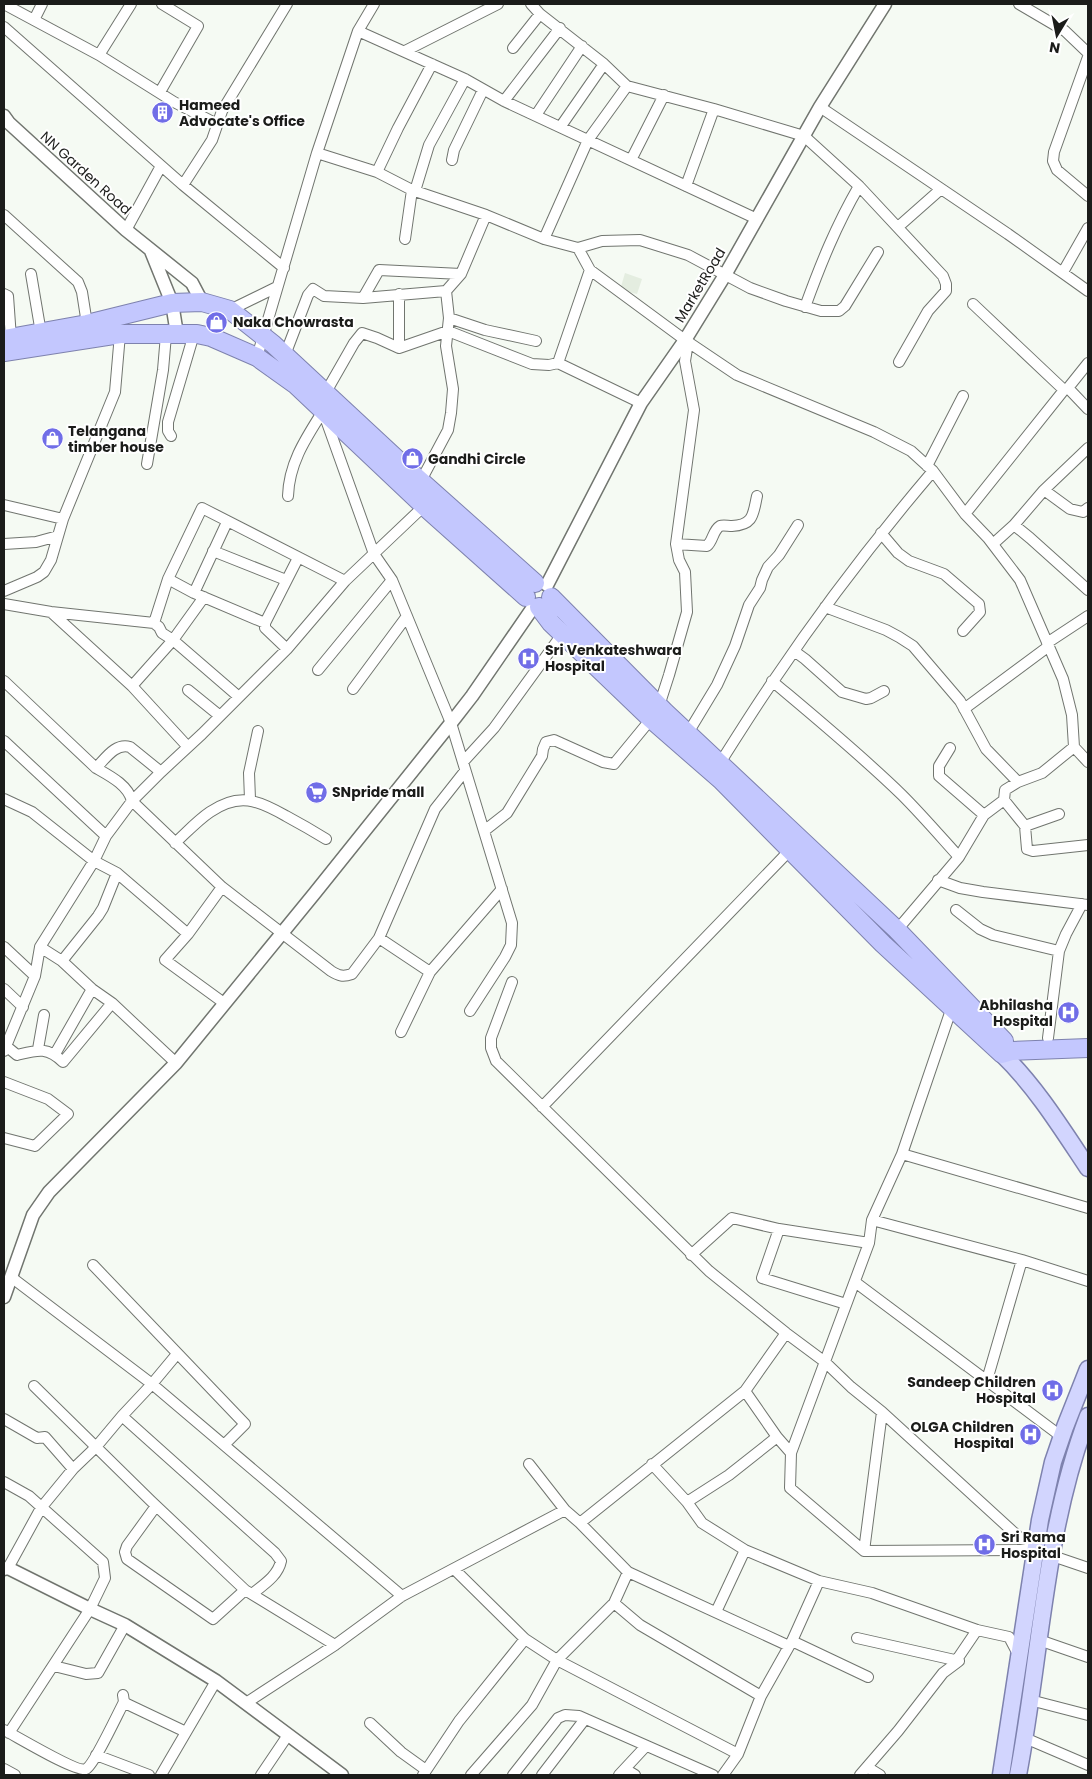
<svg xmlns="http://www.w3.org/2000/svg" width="1092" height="1779" font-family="Poppins,sans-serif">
	<rect width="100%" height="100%" fill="#f5faf3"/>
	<!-- built -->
	<path fill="#e4ede0" d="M 625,273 L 642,279 L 637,294 L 620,290 Z"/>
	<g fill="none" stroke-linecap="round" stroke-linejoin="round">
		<defs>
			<path id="minor" d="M 4,4 L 99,55 L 174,102 L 217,124
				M 531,4 L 540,14 L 604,64 L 627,86
				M 1019,4 L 1065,31 L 1088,53
				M 34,20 L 42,4
				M 4,27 L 183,185 L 284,268
				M 358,31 L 465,79 L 504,101 L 757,219
				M 513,48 L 540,14
				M 405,51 L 498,4
				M 99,55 L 131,4
				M 1088,57 L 1054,152 L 1053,161 L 1057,170 L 1088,196
				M 160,92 L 198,26 L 162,4
				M 504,101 L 560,28
				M 820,107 L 1008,234 L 1088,291
				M 536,115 L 582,46
				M 561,126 L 604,64
				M 317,153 L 377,172 L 412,190 L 486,215 L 544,239 L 578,248 L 590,270 L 685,340 L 737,375 L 874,432 L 911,451 L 933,471 L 965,514 L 988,538 L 1020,580 L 1063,679 L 1072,715 L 1074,747 L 1088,762
				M 452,160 L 454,150 L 483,90
				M 631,160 L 664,95
				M 377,172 L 398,128 L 432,64
				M 183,185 L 212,140 L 222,111 L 287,4
				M 686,186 L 714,109
				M 415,191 L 429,145 L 465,79
				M 4,215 L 78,282 L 82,292 L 87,324
				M 898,227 L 941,189
				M 126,230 L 161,166
				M 405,239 L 412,190
				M 544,239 L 588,140 L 627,86 L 714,109 L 804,136 L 859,186 L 943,276 L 946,284 L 946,291 L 928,311 L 899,362
				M 578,248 L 602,241 L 640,240 L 688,255 L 750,288 L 786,301 L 821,311 L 839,311 L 845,306 L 878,252
				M 1063,272 L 1088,228
				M 31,274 L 41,333
				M 4,294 L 8,296 L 11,338
				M 363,298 L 379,270 L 461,274
				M 973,304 L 1064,390 L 1068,388
				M 805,307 C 821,263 836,226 859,186
				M 230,310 L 277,287
				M 449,318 L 485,330 L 536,341
				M 399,348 L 399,294
				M 285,355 L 308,295 L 313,289 L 324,296 L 363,298 L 446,291
				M 257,357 L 317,153 L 358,31 L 374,4
				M 558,363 L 590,270
				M 1088,363 L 1068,388 L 1088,409
				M 326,392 L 354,343 L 362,333 L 377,338 L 399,348 L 448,331 L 532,364 L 549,365 L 558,363 L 641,403
				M 325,417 L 374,554 L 392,580 L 451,723 L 512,923 L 511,945 L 505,957 L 470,1011
				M 171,436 L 168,431 L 168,422 L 194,334
				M 147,464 L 163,370 L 166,335
				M 927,466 L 963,396
				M 414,475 L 424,475 L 448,430 L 451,413 L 453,389 L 446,346 L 449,318 L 446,291 L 461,274 L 486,215
				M 1044,490 L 1070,509 L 1083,512 L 1088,508
				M 288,496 C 289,463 306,438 323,411
				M 4,505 L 63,519
				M 965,514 L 1064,390
				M 1014,525 L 1030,538 L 1088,590
				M 881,533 L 898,553 L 909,561 L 944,574 L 979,604 L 980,612 L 963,631
				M 4,544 L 36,542 L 58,536
				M 676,544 L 707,546 C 713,541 713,530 720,526 C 723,525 728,526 732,526 C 754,525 753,514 757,496
				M 993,544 L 1014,525 L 1044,490 L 1088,448
				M 213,551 L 286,580
				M 168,579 L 194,593 L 265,623 L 298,558
				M 4,591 L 37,577 L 44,572 L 51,560 L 63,519 L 115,392 L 120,334
				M 194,593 L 227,522
				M 204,597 L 173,640 L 239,697
				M 4,604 L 51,612 L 154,623 L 159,627 L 162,633 L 173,640 L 132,686
				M 825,607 L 886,630 L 899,637 L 913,646 L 960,701 L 986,749 L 1018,782
				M 51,612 L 132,686 L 188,747
				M 154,623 L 168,579 L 202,508 L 345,581
				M 265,623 L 265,628 L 287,649
				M 1047,643 L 1088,616
				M 794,651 L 805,659 L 842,692 L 866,699 L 871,698 L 884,691
				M 318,670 L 392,580
				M 4,681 L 96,768 C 110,776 128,785 132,801 L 222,887 L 331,971 C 339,976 343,977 352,974 L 379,938
				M 772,681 C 816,718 861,755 902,795 C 922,815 940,836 959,857 L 897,930
				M 353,689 L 407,616
				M 188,690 L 220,716
				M 659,706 L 669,675 L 687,612 L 685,572 L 679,560 L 676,544 L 694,410 L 685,361 L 688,342
				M 964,709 L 1049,646
				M 688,733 L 717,685 L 735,646 L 749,605 L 760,588 L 762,580 L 768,567 L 779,555 L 798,525
				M 4,741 L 106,836
				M 950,748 L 939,766 L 939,776 L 984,815
				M 463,762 L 494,728 L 563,633
				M 720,763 C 738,735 755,707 774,680 C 823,607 876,538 933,471
				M 96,768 C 106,758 115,743 130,747 L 161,772
				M 465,771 L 435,809 L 379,938 L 430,972 L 502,889
				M 4,799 L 32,812 L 94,861 L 117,873 L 188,934
				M 250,799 L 249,773 L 258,731
				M 1004,800 L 1025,826 L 1027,849 L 1033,851 L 1088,845
				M 1025,826 L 1059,814
				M 484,831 L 507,813 L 542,756 L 543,749 L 546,742 L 554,740 L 603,762 L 614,764 L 651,719
				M 175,843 C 187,832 198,820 210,812 C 239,792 258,800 286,816 C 299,823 313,831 326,839
				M 959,857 L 984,815 L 1004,800 L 1005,790 L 1018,782 L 1042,773 L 1074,747
				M 938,880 L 960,888 L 983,892 L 1088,905
				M 222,887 L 188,934 L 165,960 L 224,1003
				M 956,910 L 980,929 L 993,935 L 1059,951
				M 4,947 L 35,976
				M 40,947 L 62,961 L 92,989 L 112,1003 L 176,1063
				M 62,961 L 98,916 L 103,908 L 117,873
				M 512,982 L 491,1038 L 491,1048 L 496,1061 L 709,1271 L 786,1333 L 825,1362 L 851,1387 L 882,1412 L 1021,1539 L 1037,1542
				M 4,989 L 23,1007
				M 401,1032 L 430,972
				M 1048,1038 L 1059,951 L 1066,934 L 1082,904
				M 6,1046 L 17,1055 C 37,1050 47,1046 63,1062 L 112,1003
				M 38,1049 L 44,1015
				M 4,1051 L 35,976 L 40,947 L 94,861 L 106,836 L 132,801 L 161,772 L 202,734 L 287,649 L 345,581 L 424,506
				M 55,1054 L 92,989
				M 4,1082 L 48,1099 L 68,1114 L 35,1146 L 4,1138
				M 542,1107 L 793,847
				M 902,1154 L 1088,1208
				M 872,1220 L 902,1154 L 952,1007
				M 779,1229 L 762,1278 L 846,1304
				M 691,1255 L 732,1218 L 779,1229 L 869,1243
				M 93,1265 L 245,1424 L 224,1445
				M 11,1277 L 152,1384 L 177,1354
				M 855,1282 L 1062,1437
				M 786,1333 L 745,1391 L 777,1437 L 791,1453 L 790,1488 L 864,1551 L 1035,1550 L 1088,1568
				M 987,1380 L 1022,1260
				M 34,1386 L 151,1501 L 245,1590 L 335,1645
				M 122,1416 L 152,1384 L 402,1596
				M 4,1419 L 37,1438 L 45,1437 L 73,1469 L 41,1508 L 8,1568
				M 791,1453 L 869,1243 L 872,1220 L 1022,1260 L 1088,1281
				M 529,1464 L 565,1510 L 580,1523 L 628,1572 L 789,1646
				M 652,1464 L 687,1502 L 702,1523 L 745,1550 L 819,1581 L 872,1593 L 977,1630 L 1009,1637 L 1019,1656
				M 73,1469 L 96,1447 L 122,1416 L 275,1553 L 281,1561 C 278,1576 263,1585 252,1594
				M 4,1482 L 29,1496 L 103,1562 L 105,1578 L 90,1609 L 9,1733
				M 687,1502 L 729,1475 L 777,1437
				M 156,1506 L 127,1546 L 125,1552 L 127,1559 L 213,1619 L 245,1590
				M 580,1523 L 745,1391
				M 864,1551 L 882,1412
				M 454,1569 L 525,1639 L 557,1660 L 614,1603 L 628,1572
				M 614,1603 L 640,1625 L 761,1696
				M 716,1612 L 745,1550
				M 857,1638 L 959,1661
				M 1039,1640 L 1088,1657
				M 792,1641 L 868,1677
				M 54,1666 L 86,1674 L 98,1673 L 125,1625
				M 123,1695 L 124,1702 L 127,1704 L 186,1732
				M 1030,1700 L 1088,1715
				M 246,1703 L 335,1645 L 402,1596 L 565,1510
				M 370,1723 L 401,1752 L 426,1770
				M 4,1730 C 16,1736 77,1773 86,1769 C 94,1765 118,1713 124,1702
				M 1025,1738 L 1088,1765
				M 96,1755 L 149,1775
				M 867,1767 L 880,1775
				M 4,1769 L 15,1775
				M 625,1769 L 635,1775
				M 161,1775 L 216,1681
				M 261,1775 L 288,1735
				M 423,1775 L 459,1721 L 525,1639
				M 471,1775 L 532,1705 L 557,1660 L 738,1754
				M 513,1775 L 558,1718 L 565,1715 L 579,1716 L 713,1775
				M 542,1775 L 585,1719
				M 619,1775 L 646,1746
				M 723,1775 L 738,1754 L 761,1696 L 792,1641 L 819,1581
				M 860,1775 L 898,1731 L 943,1673 L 959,1661 L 958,1658 L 977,1630"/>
			<path id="tertiary" d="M 4,116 L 9,123 L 126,230 L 192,283 L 202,302
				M 151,251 L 172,303 L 177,334
				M 547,585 L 641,403 L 685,340 L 725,275 L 820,107 L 885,4
				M 4,1297 L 33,1215 L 49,1192 L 176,1063 L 314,894 L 451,723 L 472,696 L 534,606
				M 4,1569 L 8,1568 L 90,1609 L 125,1625 L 216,1681 L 342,1775"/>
			<path id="primary" d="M 1002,1054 C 1036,1087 1062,1129 1088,1168
				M 1001,1775 L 1040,1520 L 1053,1462 L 1065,1427 L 1088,1369
				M 1018,1775 C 1041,1655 1044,1531 1088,1416"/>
			<path id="trunk" d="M 4,339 L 87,324 L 172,303 L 202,302 L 230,310 L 273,344 L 414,475 L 535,583
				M 4,352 L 120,334 L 197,334 L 211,337 L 257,357 L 296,385 L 424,506 L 526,597
				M 551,597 L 665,712 L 897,930 L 1004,1041
				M 539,607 L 551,623 L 651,719 L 721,780 L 883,944 L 1002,1054 L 1012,1051 L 1088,1048"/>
		</defs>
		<!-- minor casing -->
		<use href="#minor" stroke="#71756f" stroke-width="12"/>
		<!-- tertiary casing -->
		<use href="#tertiary" stroke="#71756f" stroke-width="15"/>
		<!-- primary casing -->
		<use href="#primary" stroke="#7e82ae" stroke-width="19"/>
		<!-- trunk casing -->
		<use href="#trunk" stroke="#7e82ae" stroke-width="20"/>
		<!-- minor -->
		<use href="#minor" stroke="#fff" stroke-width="10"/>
		<!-- tertiary -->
		<use href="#tertiary" stroke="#fff" stroke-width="12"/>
		<!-- primary -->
		<use href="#primary" stroke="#d2d5fe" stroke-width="16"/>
		<!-- trunk -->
		<use href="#trunk" stroke="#c3c7fe" stroke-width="18"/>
	</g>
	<!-- icons -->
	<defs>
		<symbol id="building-disc" viewBox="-11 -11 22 22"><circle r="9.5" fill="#706de7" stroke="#fff"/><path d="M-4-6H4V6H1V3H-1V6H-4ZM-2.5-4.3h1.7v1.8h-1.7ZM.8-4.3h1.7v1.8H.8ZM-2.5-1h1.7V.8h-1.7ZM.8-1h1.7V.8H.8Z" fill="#fff"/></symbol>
		<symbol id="shop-disc" viewBox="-11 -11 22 22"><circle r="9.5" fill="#706de7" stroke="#fff"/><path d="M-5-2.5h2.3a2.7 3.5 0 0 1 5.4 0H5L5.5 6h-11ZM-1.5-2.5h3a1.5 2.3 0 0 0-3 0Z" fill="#fff"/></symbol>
		<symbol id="hospital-disc" viewBox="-11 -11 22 22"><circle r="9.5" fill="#706de7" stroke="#fff"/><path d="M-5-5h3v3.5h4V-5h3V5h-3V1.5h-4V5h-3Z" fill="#fff"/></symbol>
		<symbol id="supermarket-disc" viewBox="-11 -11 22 22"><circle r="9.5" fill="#706de7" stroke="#fff"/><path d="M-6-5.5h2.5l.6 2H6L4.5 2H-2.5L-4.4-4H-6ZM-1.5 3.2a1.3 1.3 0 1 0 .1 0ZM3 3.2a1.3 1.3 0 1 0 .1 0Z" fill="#fff"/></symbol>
	</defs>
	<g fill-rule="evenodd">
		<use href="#building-disc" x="150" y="100" width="25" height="25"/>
		<use href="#shop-disc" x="204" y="310" width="25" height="25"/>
		<use href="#shop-disc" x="40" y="426" width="25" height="25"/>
		<use href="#shop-disc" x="400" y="446" width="25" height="25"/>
		<use href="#hospital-disc" x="516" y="646" width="25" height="25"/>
		<use href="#supermarket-disc" x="304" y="780" width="25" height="25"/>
		<use href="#hospital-disc" x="1056" y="1000" width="25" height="25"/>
		<use href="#hospital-disc" x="1040" y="1378" width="25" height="25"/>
		<use href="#hospital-disc" x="1018" y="1422" width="25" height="25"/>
		<use href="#hospital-disc" x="972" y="1532" width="25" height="25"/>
	</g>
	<g text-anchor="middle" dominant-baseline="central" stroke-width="4" stroke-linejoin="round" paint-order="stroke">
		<!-- poi labels -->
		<g font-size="14" font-weight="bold" fill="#1b1c1a" stroke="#fff" text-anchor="start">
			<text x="179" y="105">Hameed<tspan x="179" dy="16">Advocate's Office</tspan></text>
			<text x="233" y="322">Naka Chowrasta</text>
			<text x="68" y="431">Telangana<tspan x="68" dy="16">timber house</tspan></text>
			<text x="428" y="459">Gandhi Circle</text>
			<text x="545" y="650">Sri Venkateshwara<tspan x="545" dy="16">Hospital</tspan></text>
			<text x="332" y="792">SNpride mall</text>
			<text x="1053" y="1005" text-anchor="end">Abhilasha<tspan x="1053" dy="16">Hospital</tspan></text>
			<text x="1036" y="1382" text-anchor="end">Sandeep Children<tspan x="1036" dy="16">Hospital</tspan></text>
			<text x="1014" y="1427" text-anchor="end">OLGA Children<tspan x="1014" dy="16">Hospital</tspan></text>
			<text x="1001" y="1537">Sri Rama<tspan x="1001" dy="16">Hospital</tspan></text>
		</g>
		<!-- street labels -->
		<g font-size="14" fill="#1b1c1a" stroke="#fff">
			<text transform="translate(86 173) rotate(42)">NN Garden Road</text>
			<text transform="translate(700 285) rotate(-59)">MarketRoad</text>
		</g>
	</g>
	<!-- border -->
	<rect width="1092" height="1779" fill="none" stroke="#1b1c1a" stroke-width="10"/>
	<!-- north arrow -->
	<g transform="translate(1057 35) rotate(190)" stroke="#ffffff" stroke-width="4" paint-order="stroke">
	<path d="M0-4L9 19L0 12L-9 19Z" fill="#1b1c1a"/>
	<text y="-8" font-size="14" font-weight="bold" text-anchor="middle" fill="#1b1c1a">N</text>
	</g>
</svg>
